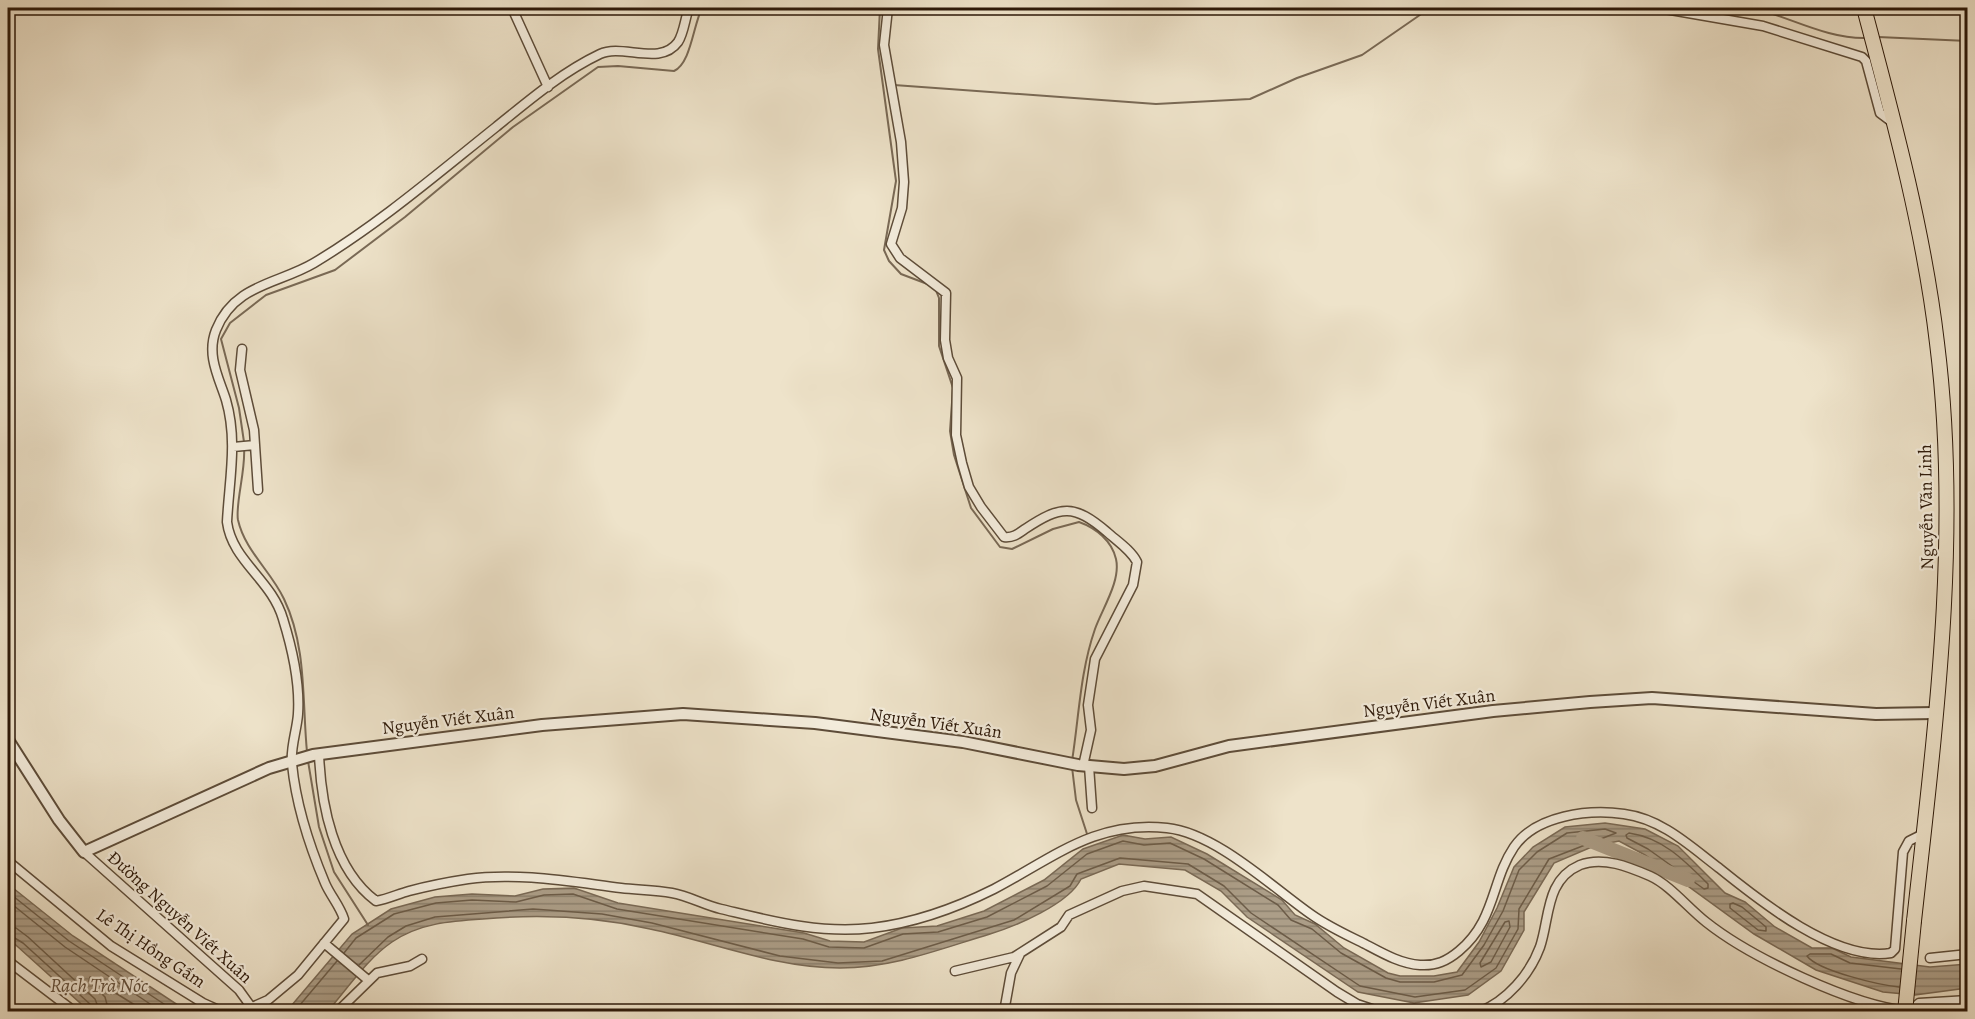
<svg xmlns="http://www.w3.org/2000/svg" width="1975" height="1019" font-family="Alegreya,serif">
	<defs>
		<pattern id="water-rules" width="6" height="5" patternUnits="userSpaceOnUse" patternTransform="scale(1.5)"><rect width="6" height="5" fill="#ac9e88"/><path d="M0 2.5h6" fill="none" stroke="#8c806d"/></pattern>
	</defs>
	<rect width="100%" height="100%" fill="#eee3ca"/>
	<filter id="stains"><feTurbulence type="fractalNoise" baseFrequency=".00333" numOctaves="4"/><feColorMatrix values="0 0 0 0 .2 0 0 0 0 .09 0 0 0 0 .02 0 0 0 .5 -.17"/></filter>
	<radialGradient id="worn" r=".72"><stop offset=".6" stop-color="#630" stop-opacity="0"/><stop offset="1" stop-color="#630" stop-opacity=".3"/></radialGradient>
	<!-- water -->
	<path fill="url(#water-rules)" stroke="#796955" stroke-width="1.5" d="M 1605,823 L 1645,829 L 1678,846 L 1725,893 L 1745,902 L 1775,927 L 1812,948 L 1832,948 L 1851,957 L 1930,967 L 1968,964 L 1967,988 L 1915,995 L 1883,992 L 1816,970 L 1754,934 L 1645,855 L 1619,841 L 1594,846 L 1554,863 L 1524,912 L 1524,930 L 1501,971 L 1468,995 L 1414,1003 L 1358,992 L 1247,917 L 1221,891 L 1185,870 L 1119,864 L 1081,879 C 1069,904 1016,926 990,934 C 940,949 893,968 840,968 C 775,968 713,942 650,929 C 594,916 539,914 483,919 C 451,921 420,923 392,942 C 367,959 348,988 328,1011 L 286,1012 L 352,934 L 391,909 L 435,897 L 472,894 L 515,896 L 543,889 L 574,888 L 618,903 L 804,933 L 830,941 L 864,942 L 902,928 L 937,926 L 984,911 L 1044,880 L 1083,849 L 1123,835 L 1145,839 L 1171,837 L 1207,854 L 1282,900 L 1295,915 L 1315,924 L 1344,948 L 1388,973 L 1400,976 L 1434,976 L 1457,972 L 1479,942 L 1497,908 L 1514,867 L 1533,847 L 1565,827 Z
		M 8,884 L 73,936 L 187,1011 L 89,1011 L 8,938 Z"/>
	<g fill="none" stroke-linecap="round" stroke-linejoin="round">
		<!-- shore -->
		<path stroke="#6c5c48" stroke-width="1.5" d="M 1629,833 C 1663,838 1684,860 1708,884 L 1708,888 L 1704,889 L 1648,849 L 1627,838 L 1626,835 Z
			M 8,892 L 69,941 L 176,1012
			M 8,901 L 65,947 L 162,1012
			M 1733,903 L 1742,907 L 1766,927 L 1766,931 L 1758,930 L 1730,908 L 1730,904 Z
			M 1509,921 L 1510,927 L 1491,962 L 1481,967 L 1480,963 L 1505,922 Z
			M 8,927 L 16,928 L 28,937 L 95,999 L 100,1012
			M 8,934 L 23,943 L 91,1005 L 93,1012
			M 344,953 L 356,938 L 394,914 L 436,903 L 472,900 L 516,902 L 544,895 L 573,894 L 617,909 L 803,939 L 829,947 L 864,948 L 903,934 L 938,932 L 987,917 L 1047,886 L 1087,854 L 1123,841 L 1144,845 L 1170,843 L 1204,859 L 1278,905 L 1291,920 L 1312,929 L 1341,953 L 1386,978 L 1400,982 L 1434,982 L 1462,975 L 1484,945 L 1503,911 L 1519,870 L 1537,852 L 1567,833 L 1605,829 L 1616,833 L 1549,859 L 1519,909 L 1518,929 L 1496,968 L 1465,990 L 1415,997 L 1360,986 L 1251,913 L 1224,886 L 1188,864 L 1120,858 L 1077,874 L 1070,886 L 1014,920 L 882,961 L 838,963 L 780,956 L 652,923 L 602,914 L 533,909 L 435,917 L 406,926 L 388,937 L 359,965
			M 1899,987 C 1880,985 1818,971 1807,956 L 1810,954 L 1831,954 L 1850,963 L 1901,969
			M 109,1012 L 105,997 L 89,981 L 90,977 L 146,1012
			M 294,1012 L 337,961"/>
		<!-- stream -->
		<path stroke="#796955" stroke-width="2" d="M 880,8 L 878,49 L 896,181 L 884,250 L 889,261 L 901,274 L 930,285
			M 1753,8 C 1790,17 1827,39 1866,38
			M 1878,37 L 1968,41
			M 894,85 L 1156,104 L 1250,99 L 1297,78 L 1362,55 L 1430,8
			M 935,288 L 939,298 L 939,346 L 953,388 L 950,431 L 954,455 L 971,508 L 1000,547 L 1012,549 L 1053,529 L 1079,522 C 1096,528 1112,541 1116,559 C 1121,581 1102,609 1095,629 C 1080,672 1079,717 1072,761
			M 244,442 L 239,408 L 221,339 L 230,323 L 266,295 L 335,270 L 405,217 L 513,127 L 598,67 L 618,66 L 674,71 C 691,63 693,26 702,8
			M 244,448 C 246,469 235,505 238,520 C 245,551 271,571 284,599 C 307,647 302,701 307,752
			M 308,761 L 319,827 L 334,872 L 368,925
			M 1072,767 L 1076,800 L 1088,837"/>
		<!-- river -->
		<path stroke="#ac9e88" stroke-width="14" d="M 1583,838 L 1688,880"/>
		<defs>
			<path id="minor" d="M 512,8 L 548,87
				M 888,8 L 884,45 L 901,142 L 904,182 L 902,208 L 891,244 L 900,258 L 946,293 L 945,340 L 948,358 L 957,378 L 956,435 L 962,463 L 969,487 L 981,507 L 1004,537 C 1013,538 1018,534 1025,529 C 1061,505 1074,504 1107,532 C 1117,541 1131,550 1137,562 L 1133,585 L 1095,659 L 1088,705 L 1091,730 L 1083,766
				M 1659,8 L 1763,26 L 1862,57 L 1866,61 L 1880,113 L 1892,122
				M 242,349 L 240,370 L 254,430 L 258,490
				M 233,447 L 255,445
				M 319,754 C 321,804 333,869 376,901 C 388,899 398,894 409,891 C 428,886 448,882 468,879 C 517,872 572,882 621,888 C 638,890 655,890 672,893 C 689,896 704,905 721,909 C 772,921 819,934 872,928 C 914,923 956,908 994,889 C 1053,858 1096,820 1167,828 C 1216,833 1273,888 1312,915 C 1329,927 1347,935 1365,944 C 1382,953 1401,964 1420,965 C 1436,966 1447,961 1459,951 C 1496,920 1491,881 1514,847 C 1536,815 1589,809 1624,814 C 1662,819 1690,846 1719,868 C 1761,902 1836,962 1891,953 L 1895,949 L 1903,852 L 1909,841 L 1923,834
				M 1089,766 L 1092,808
				M 84,852 L 239,990 L 252,1008
				M 8,861 L 111,946 L 203,1003 L 223,1012
				M 324,943 L 368,980
				M 1930,958 L 1968,954
				M 8,961 L 75,1012
				M 955,971 L 1014,957 L 1061,927 L 1069,915 L 1122,891 L 1144,886 L 1197,894 L 1337,992 L 1357,1004 L 1381,1012
				M 1910,1011 L 1919,1003 L 1968,1000
				M 241,1012 L 268,1000 L 298,975 L 344,919 C 340,906 330,895 325,883 C 309,845 296,805 292,764 C 290,748 297,730 298,714 C 300,684 292,648 283,619 C 272,580 232,561 227,522 C 229,481 238,441 226,400 C 219,378 206,355 216,330 C 234,284 279,284 314,263 C 379,224 437,174 496,127 C 528,101 562,72 600,54 C 622,43 660,67 678,42 C 684,33 685,18 689,8
				M 337,1012 L 377,973 L 410,966 L 422,959
				M 1004,1012 L 1011,973 L 1020,954
				M 1479,1012 C 1507,1001 1530,974 1540,947 C 1550,918 1545,880 1580,865 C 1603,856 1629,867 1650,876 C 1670,885 1688,908 1706,922 C 1750,957 1853,1006 1908,1011"/>
			<path id="tertiary" d="M 8,740 L 59,820 L 84,852 L 269,768 L 313,755 L 542,725 L 683,714 L 815,723 L 963,742 L 1078,765 L 1124,769 L 1155,766 L 1229,746 L 1493,711 L 1590,702 L 1652,698 L 1876,714 L 1934,713"/>
			<path id="trunk" d="M 1864,8 C 1893,117 1924,231 1937,343 C 1961,535 1935,730 1914,921"/>
		</defs>
		<!-- minor casing -->
		<use href="#minor" stroke="#5d4c39" stroke-width="11"/>
		<!-- tertiary casing -->
		<use href="#tertiary" stroke="#5d4c39" stroke-width="14"/>
		<!-- trunk casing -->
		<use href="#trunk" stroke="#2d1909" stroke-width="16"/>
		<!-- minor -->
		<use href="#minor" stroke="#f4eddd" stroke-width="8"/>
		<!-- tertiary -->
		<use href="#tertiary" stroke="#f4eddd" stroke-width="10"/>
		<!-- trunk -->
		<use href="#trunk" stroke="#eee3ca" stroke-width="14"/>
		<defs>
			<path id="trunk-bridge" d="M 1905,1012 L 1914,921"/>
		</defs>
		<!-- trunk-bridge casing -->
		<use href="#trunk-bridge" stroke="#2d1909" stroke-width="16" stroke-linecap="butt"/>
		<!-- trunk-bridge -->
		<use href="#trunk-bridge" stroke="#eee3ca" stroke-width="14"/>
	</g>
	<g text-anchor="middle" dominant-baseline="central" stroke-width="4.5" stroke-linejoin="round" paint-order="stroke">
		<!-- street labels -->
		<g font-size="18" fill="#2d1909" stroke="#f4eddd">
			<text transform="translate(1926 507) rotate(-91)">Nguyễn Văn Linh</text>
			<text transform="translate(1429 703) rotate(-7)">Nguyễn Viết Xuân</text>
			<text transform="translate(448 720) rotate(-7)">Nguyễn Viết Xuân</text>
			<text transform="translate(936 723) rotate(8)">Nguyễn Viết Xuân</text>
			<text transform="translate(180 917) rotate(42)">Đường Nguyễn Viết Xuân</text>
			<text transform="translate(151 948) rotate(34)">Lê Thị Hồng Gấm</text>
		</g>
		<!-- water labels -->
		<g font-size="20" font-style="italic" fill="#604e3c" stroke="#f4eddd">
			<text x="99" y="985">Rạch Trà Nóc</text>
		</g>
	</g>
	<!-- margin -->
	<rect width="1975" height="1019" fill="none" stroke="#eee3ca" stroke-width="30"/>
	<rect x="9" y="9" width="1957" height="1001" fill="none" stroke="#2d1909" stroke-width="3"/>
	<rect x="15" y="15" width="1945" height="989" fill="none" stroke="#2d1909" stroke-width="1.5"/>
	<rect width="100%" height="100%" filter="url(#stains)"/>
	<rect width="100%" height="100%" fill="url(#worn)"/>
</svg>
